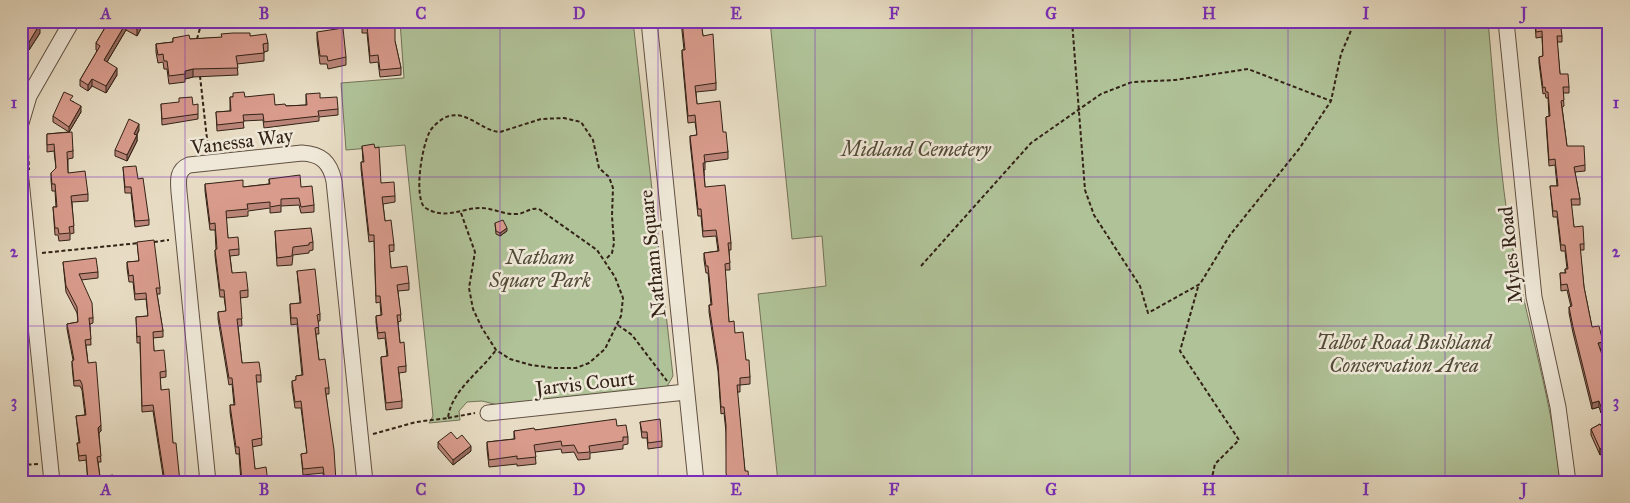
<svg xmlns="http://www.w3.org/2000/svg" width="1630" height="503" font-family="'IM FELL Great Primer',serif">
	<rect width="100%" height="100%" fill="#e7dcc3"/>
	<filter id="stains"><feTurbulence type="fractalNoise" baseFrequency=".004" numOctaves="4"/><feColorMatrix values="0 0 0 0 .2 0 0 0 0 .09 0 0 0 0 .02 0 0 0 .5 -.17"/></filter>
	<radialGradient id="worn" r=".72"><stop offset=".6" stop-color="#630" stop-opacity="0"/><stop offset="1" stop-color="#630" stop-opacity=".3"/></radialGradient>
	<!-- green -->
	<path fill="#b0c298" stroke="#727257" d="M 400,21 L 633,21 L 673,376 L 665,390 L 506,407 L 482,401 L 467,402 L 459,411 L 460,420 L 429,423 L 433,416 L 405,145 L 346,150 L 341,83 L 404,78 Z
		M 770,21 L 1488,21 C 1494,85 1498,150 1507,214 C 1520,304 1552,391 1560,482 L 778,482 L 758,294 L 826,286 L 822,236 L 792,239 Z"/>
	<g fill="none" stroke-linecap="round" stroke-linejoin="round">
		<defs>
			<path id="minor" d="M 649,21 L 696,482
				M 1506,21 L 1534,297 L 1558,407 L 1568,482
				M 21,123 L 29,96 L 72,21
				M 21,180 L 52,482
				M 488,413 L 686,392
				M 208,482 L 179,192 C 178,180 177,170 189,165 L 302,153 C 321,154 330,162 334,181 L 365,482"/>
		</defs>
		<!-- minor casing -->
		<use href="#minor" stroke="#605041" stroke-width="17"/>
		<!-- path -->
		<path stroke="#332216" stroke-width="2" stroke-dasharray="4 2.5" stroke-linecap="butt" d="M 1072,21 L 1085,190 L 1094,215 L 1140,286 L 1148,313 L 1200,284 L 1230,235 L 1299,149 L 1331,101 L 1341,54 L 1355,21
			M 197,39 L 202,21
			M 200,76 L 208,148
			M 27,135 L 29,170
			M 461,213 L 475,252 L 469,288 L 473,309 L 482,328 L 496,350 L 510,359 L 531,365 L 554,368 L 576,368 L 589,363 L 605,349 L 621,316 L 623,298 L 615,277 L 597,250 L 539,209 C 530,207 525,214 516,214 C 504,215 493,208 481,208 C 460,208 445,221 424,207 C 414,193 422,146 430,131 C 434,125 442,118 449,116 C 468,111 482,131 500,132 L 541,119 L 564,118 L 581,122 L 593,140 L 599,168 L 609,177 L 613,188 L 612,216 L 614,243 L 612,253 L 605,260
			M 154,242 L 169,240
			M 42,253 L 139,243
			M 921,266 L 1031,143 L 1101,94 L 1132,82 L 1175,80 L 1248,69 L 1331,101
			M 1198,287 L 1180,351 L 1239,440 L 1215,464 L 1211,482
			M 618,325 L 632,335 L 667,381
			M 448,418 L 475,413
			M 373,434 L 416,422 L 448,418 C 451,391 480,372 496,350
			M 21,465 L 38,464"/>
		<!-- minor -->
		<use href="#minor" stroke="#efe8d8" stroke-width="15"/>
	</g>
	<!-- wall -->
	<path fill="#ba8578" stroke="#332216" d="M 21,21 L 40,33 L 29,50 L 25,47 L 21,53 Z
		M 109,21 L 145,21 L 137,36 L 126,30 L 107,62 L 117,75 L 106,93 L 92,86 L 88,91 L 80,86 L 80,80 L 97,51 L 96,50 L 96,43 Z
		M 362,21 L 395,41 L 401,68 L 401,75 L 380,77 L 378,62 L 370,63 L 367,33 L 362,33 Z
		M 681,21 L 701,21 L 703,36 L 716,83 L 716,90 L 696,92 L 697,104 L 723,132 L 728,152 L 728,159 L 705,162 L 705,170 L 704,170 L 705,187 L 731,243 L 731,250 L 729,250 L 730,270 L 725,270 L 729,322 L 735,333 L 746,360 L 750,377 L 750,384 L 740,385 L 740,392 L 737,392 L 745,471 L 749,482 L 727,482 L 726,432 L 724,413 L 721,414 L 718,371 L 709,312 L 709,305 L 711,305 L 708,273 L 706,273 L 704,260 L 704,253 L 718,251 L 716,236 L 703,237 L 701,216 L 698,216 L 690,142 L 690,136 L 697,135 L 695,122 L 688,123 L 682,57 L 682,50 L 684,50 Z
		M 1535,21 L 1562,36 L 1562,42 L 1557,42 L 1560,74 L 1569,87 L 1569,93 L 1563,93 L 1564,106 L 1562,107 L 1567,146 L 1585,165 L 1585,171 L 1575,172 L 1580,199 L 1580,205 L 1571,205 L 1574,227 L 1584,244 L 1584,250 L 1580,250 L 1584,287 L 1592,327 L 1603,348 L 1600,348 L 1609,375 L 1601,413 L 1599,407 L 1592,409 L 1573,333 L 1569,313 L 1569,307 L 1571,307 L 1567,290 L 1561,291 L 1560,273 L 1565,273 L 1565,269 L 1567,269 L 1565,251 L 1561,251 L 1557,217 L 1553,217 L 1550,186 L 1557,186 L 1555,165 L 1549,166 L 1546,123 L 1546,117 L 1549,116 L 1548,98 L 1546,98 L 1545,93 L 1543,94 L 1539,63 L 1539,57 L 1543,56 L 1542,37 L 1536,38 Z
		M 317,32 L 346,57 L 346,65 L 328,69 L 327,64 L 320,64 L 317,40 Z
		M 250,36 L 268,43 L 268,51 L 264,52 L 264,61 L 237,64 L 238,75 L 193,77 L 185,79 L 185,82 L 169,84 L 167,69 L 164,69 L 163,62 L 158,63 L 156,52 L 156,44 L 173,42 L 173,38 L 190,39 Z
		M 306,94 L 320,98 L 338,109 L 338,115 L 319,117 L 319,121 L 264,128 L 263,120 L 243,121 L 244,128 L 217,131 L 216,112 L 230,111 L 230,97 L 245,97 L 275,105 L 286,106 L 306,105 Z
		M 73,101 L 81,112 L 69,132 L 73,151 L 73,158 L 68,159 L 68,173 L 88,194 L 88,201 L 72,202 L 74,233 L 70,234 L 70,240 L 59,241 L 58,235 L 55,235 L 53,207 L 56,207 L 55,191 L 52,191 L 51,180 L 51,173 L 56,168 L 54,151 L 47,152 L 47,134 L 69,132 L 53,122 L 53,116 Z
		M 161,104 L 198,114 L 198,119 L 162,125 Z
		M 139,130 L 137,135 L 137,141 L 127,161 L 115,156 L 115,150 Z
		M 362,146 L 381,183 L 395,196 L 395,202 L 383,204 L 385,221 L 394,245 L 394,251 L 389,252 L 391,268 L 409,283 L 409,290 L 398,291 L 401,321 L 398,322 L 400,343 L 406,366 L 406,372 L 399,373 L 402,401 L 402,408 L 386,410 L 381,363 L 381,357 L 387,356 L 385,338 L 378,339 L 376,322 L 376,316 L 381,315 L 380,302 L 376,303 L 374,241 L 369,242 L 361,169 L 361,162 L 363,162 Z
		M 123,167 L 149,220 L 149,225 L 135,227 L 131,193 L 125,193 Z
		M 269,179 L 301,187 L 314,205 L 314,212 L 301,213 L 299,205 L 281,206 L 281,212 L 270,213 L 270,208 L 248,211 L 248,216 L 226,218 L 228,238 L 239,249 L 239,255 L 230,256 L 232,273 L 248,290 L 248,297 L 240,298 L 242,326 L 238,326 L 242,363 L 261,375 L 261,382 L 256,382 L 262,445 L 252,447 L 255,469 L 268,482 L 241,482 L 239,454 L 236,454 L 230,412 L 230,405 L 234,405 L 232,384 L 229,385 L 218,319 L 218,312 L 226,311 L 224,297 L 220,297 L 215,256 L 215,250 L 216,249 L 215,230 L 210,230 L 205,191 L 205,184 L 243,187 L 269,184 Z
		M 495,223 L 507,231 L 500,236 L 496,234 Z
		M 275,231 L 313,242 L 313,250 L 309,251 L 309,253 L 293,255 L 292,265 L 277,266 Z
		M 137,242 L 160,288 L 160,294 L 157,294 L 163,331 L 163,337 L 153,338 L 154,351 L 166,371 L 166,377 L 160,378 L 161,390 L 173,443 L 180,482 L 164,482 L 153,411 L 142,412 L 140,343 L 137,343 L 136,317 L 148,316 L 146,299 L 135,300 L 133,282 L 129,282 L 127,268 L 127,262 L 139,261 Z
		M 63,262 L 98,272 L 98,278 L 81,280 L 93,318 L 93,323 L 90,324 L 91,345 L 86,345 L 88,363 L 101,431 L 99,433 L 101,462 L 98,462 L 100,477 L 114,482 L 88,482 L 86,460 L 79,461 L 77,443 L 79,443 L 76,416 L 85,415 L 82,390 L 80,386 L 74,386 L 72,366 L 72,361 L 73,360 L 67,329 L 67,324 L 78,322 L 77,313 L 66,292 Z
		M 297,271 L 320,314 L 320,321 L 318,321 L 319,334 L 316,334 L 319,360 L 329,388 L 329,394 L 326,394 L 336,482 L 324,482 L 323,473 L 303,475 L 301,454 L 307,453 L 301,408 L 295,408 L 292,387 L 292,381 L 296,380 L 296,376 L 302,375 L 297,324 L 291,325 L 290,311 L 290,304 L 300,303 Z
		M 640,422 L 662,441 L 662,447 L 648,449 L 647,438 L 642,438 Z
		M 1600,424 L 1600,455 L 1591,435 L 1591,429 Z
		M 617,426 L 628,437 L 628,444 L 623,445 L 623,449 L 590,453 L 590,459 L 578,460 L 574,452 L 562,453 L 561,449 L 535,452 L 536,464 L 517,466 L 517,464 L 489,467 L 487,449 L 487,442 L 514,439 L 514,431 Z
		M 457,439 L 471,451 L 453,465 L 438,448 L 438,442 Z"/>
	<!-- shaded-wall -->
	<path fill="#976c62" stroke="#332216" d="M 141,21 L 145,21 L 137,36 L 137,29 Z
		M 126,23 L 126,30 L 104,67 L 104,60 Z
		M 40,24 L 40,33 L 29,50 L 29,42 Z
		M 25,39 L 25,47 L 21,53 L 21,45 Z
		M 117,68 L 117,75 L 106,93 L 106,86 Z
		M 193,69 L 193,77 L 185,79 L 185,71 Z
		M 92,79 L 92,86 L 88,91 L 88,85 Z
		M 81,106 L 81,112 L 69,132 L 69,127 Z
		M 139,124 L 139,130 L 134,140 L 134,134 Z
		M 137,135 L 137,141 L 127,161 L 127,155 Z
		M 507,228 L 507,231 L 500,236 L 500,233 Z
		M 1603,342 L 1603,348 L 1598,349 L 1598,343 Z
		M 1599,401 L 1599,407 L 1592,409 L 1592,403 Z
		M 1609,405 L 1609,411 L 1601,413 L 1601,407 Z
		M 101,425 L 101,431 L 98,434 L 98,428 Z
		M 1609,445 L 1609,451 L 1600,455 L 1600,449 Z
		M 471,446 L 471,451 L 453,465 L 453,460 Z"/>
	<!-- building -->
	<path fill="#d89b8c" stroke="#332216" d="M 21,21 L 35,21 L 40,24 L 29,42 L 25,39 L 21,45 Z
		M 109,21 L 141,21 L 137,29 L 126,23 L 104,60 L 117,68 L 106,86 L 92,79 L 88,85 L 80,80 L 100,46 L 96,43 Z
		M 362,21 L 395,21 L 395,41 L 401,68 L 380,70 L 378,55 L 370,56 L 367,26 L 362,26 Z
		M 682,21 L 701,21 L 703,36 L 713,34 L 716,83 L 695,86 L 697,104 L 720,101 L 723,132 L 726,132 L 728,152 L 704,155 L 705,163 L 703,163 L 705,187 L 725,185 L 731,243 L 728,243 L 730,263 L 725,264 L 729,322 L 734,321 L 735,333 L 743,332 L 746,360 L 749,360 L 750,377 L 740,378 L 740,385 L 737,385 L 745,471 L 748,471 L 749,482 L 728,482 L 726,473 L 726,425 L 724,407 L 721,407 L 718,364 L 709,305 L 712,305 L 708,266 L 706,266 L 704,253 L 719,251 L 716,230 L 703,231 L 701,209 L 698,209 L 690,136 L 697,135 L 695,115 L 688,116 L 682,50 L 685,50 Z
		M 1535,21 L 1560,21 L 1562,36 L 1557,36 L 1560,74 L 1568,74 L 1569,87 L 1563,87 L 1564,100 L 1561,101 L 1567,146 L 1584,146 L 1585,165 L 1574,167 L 1580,199 L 1571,199 L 1574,227 L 1583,226 L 1584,244 L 1580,244 L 1584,287 L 1592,327 L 1599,326 L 1603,342 L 1598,343 L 1609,375 L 1609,405 L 1601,407 L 1599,401 L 1592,403 L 1573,327 L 1569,307 L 1572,306 L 1567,284 L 1561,285 L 1560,273 L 1566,273 L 1565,269 L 1568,269 L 1565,245 L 1561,245 L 1557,211 L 1553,211 L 1550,186 L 1558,186 L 1555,159 L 1549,160 L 1546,117 L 1550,116 L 1548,92 L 1546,92 L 1545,87 L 1543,88 L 1539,57 L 1543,56 L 1542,31 L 1536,32 Z
		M 343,28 L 346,57 L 328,61 L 327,56 L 320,56 L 317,32 Z
		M 233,33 L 250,33 L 250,36 L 266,34 L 268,43 L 263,44 L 264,53 L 236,56 L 238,68 L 193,69 L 185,71 L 185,74 L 169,76 L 167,61 L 164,61 L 163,54 L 158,55 L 156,44 L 173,42 L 173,38 L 189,35 L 190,39 L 222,37 L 221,34 Z
		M 64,92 L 73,96 L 70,100 L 81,106 L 69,127 L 53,116 Z
		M 244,92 L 245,97 L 274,94 L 275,105 L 285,104 L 286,106 L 307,105 L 306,94 L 320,93 L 320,98 L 337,97 L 338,109 L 318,111 L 319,116 L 264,122 L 263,114 L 243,115 L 244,122 L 217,125 L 216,112 L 231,111 L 230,97 L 233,97 L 233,93 Z
		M 192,97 L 193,105 L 198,104 L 198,114 L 162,119 L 161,104 L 179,102 L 179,98 Z
		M 129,119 L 139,124 L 134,134 L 137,135 L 127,155 L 115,150 Z
		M 72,132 L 73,151 L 67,152 L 68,173 L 85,171 L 88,194 L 71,196 L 74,226 L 69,227 L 70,233 L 59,234 L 58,228 L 55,228 L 53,207 L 57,207 L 55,184 L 52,184 L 51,173 L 56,168 L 54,144 L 47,145 L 47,134 Z
		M 374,144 L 375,148 L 379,147 L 381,183 L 394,182 L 395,196 L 382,197 L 385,221 L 391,220 L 394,245 L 389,245 L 391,268 L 407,266 L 409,283 L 397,285 L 401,315 L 397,315 L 400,343 L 404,342 L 406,366 L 398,367 L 402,401 L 386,403 L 381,357 L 388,356 L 385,332 L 378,333 L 376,316 L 382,315 L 380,296 L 376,296 L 374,235 L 369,235 L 361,162 L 364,162 L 362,146 Z
		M 136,166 L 138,179 L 143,178 L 149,220 L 135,221 L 131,187 L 125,187 L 123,167 Z
		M 300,175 L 301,187 L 312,186 L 314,205 L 301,207 L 299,198 L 281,199 L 281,205 L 270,207 L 270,202 L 247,204 L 248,209 L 226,211 L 228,238 L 238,237 L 239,249 L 229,250 L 232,273 L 246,272 L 248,290 L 240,291 L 242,319 L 237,319 L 242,363 L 259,362 L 261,375 L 256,375 L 262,438 L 252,440 L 255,469 L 266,467 L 268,482 L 242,482 L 239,447 L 236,447 L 230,405 L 235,405 L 232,378 L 229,378 L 218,312 L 226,311 L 224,290 L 220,290 L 215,250 L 217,249 L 215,223 L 210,224 L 205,184 L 243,180 L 243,187 L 270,184 L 269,179 Z
		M 503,220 L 507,228 L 500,233 L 496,231 L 495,223 Z
		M 311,228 L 313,242 L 309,243 L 309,245 L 293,247 L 292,256 L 277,258 L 275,231 Z
		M 154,240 L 160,288 L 156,288 L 163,331 L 153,332 L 154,351 L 164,350 L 166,371 L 160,372 L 161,390 L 169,389 L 173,443 L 176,443 L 180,482 L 165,482 L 153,405 L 142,406 L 140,336 L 137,337 L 136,317 L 148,316 L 146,293 L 135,294 L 133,275 L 129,276 L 127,262 L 139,261 L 137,242 Z
		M 96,258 L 98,272 L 79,274 L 92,303 L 93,318 L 89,318 L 91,339 L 85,340 L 88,363 L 96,362 L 101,425 L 98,428 L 101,456 L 97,457 L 100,477 L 113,475 L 114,482 L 88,482 L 86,455 L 79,456 L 77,443 L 80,443 L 76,416 L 86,415 L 82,384 L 80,380 L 74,381 L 72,361 L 74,360 L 67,324 L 78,322 L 77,307 L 66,286 L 63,262 Z
		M 315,269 L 320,314 L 317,315 L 319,327 L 315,328 L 319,360 L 325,359 L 327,373 L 329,388 L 325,388 L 334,450 L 336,482 L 325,482 L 323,467 L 303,469 L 301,454 L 307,453 L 301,401 L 295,402 L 292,381 L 296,380 L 296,376 L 303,375 L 297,318 L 291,318 L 290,304 L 301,303 L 297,271 Z
		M 616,419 L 617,426 L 626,425 L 628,437 L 623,437 L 623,441 L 589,446 L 590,452 L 578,453 L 574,445 L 562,446 L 561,441 L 534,445 L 536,457 L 517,459 L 517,456 L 489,460 L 487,442 L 515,439 L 514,431 L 534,428 L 535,430 Z
		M 660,419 L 662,441 L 648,443 L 647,432 L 642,432 L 640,422 Z
		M 1600,424 L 1603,429 L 1607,427 L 1609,431 L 1609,445 L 1600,449 L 1591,429 Z
		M 451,432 L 457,439 L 462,435 L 471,446 L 453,460 L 438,442 Z
		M 1600,475 L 1609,481 L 1609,482 L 1596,482 Z
		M 651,480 L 651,482 L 629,482 Z"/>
	<!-- grid -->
	<path fill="none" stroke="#7b2cbf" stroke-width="1" stroke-opacity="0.55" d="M 185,21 L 185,482M 342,21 L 342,482M 500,21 L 500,482M 658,21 L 658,482M 815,21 L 815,482M 972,21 L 972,482M 1130,21 L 1130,482M 1288,21 L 1288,482M 1445,21 L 1445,482M 21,177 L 1609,177M 21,326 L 1609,326"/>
	<g text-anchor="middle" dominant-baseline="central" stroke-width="5" stroke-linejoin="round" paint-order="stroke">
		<!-- street labels -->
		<g font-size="20" fill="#332216" stroke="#efe8d8">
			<text transform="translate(242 141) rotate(-7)">Vanessa Way</text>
			<text transform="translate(652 254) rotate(-96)">Natham Square</text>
			<text transform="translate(1510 255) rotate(-96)">Myles Road</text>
			<text transform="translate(585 383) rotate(-6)">Jarvis Court</text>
		</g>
		<!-- park labels -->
		<g font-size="20" font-style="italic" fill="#524a36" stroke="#efe8d8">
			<text x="916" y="149">Midland Cemetery</text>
			<text x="540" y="257">Natham<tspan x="540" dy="23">Square Park</tspan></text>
			<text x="1404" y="342">Talbot Road Bushland<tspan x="1404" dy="23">Conservation Area</tspan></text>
		</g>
	</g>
	<!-- margin -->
	<rect width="1630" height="503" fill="none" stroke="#e7dcc3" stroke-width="55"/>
	<rect x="28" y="28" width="1574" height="448" fill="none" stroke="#7b2cbf" stroke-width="2"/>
	<g font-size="16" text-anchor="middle" font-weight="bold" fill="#7b2cbf">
		<text x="106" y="19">A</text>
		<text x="264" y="19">B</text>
		<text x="421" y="19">C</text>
		<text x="579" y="19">D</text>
		<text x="736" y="19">E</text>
		<text x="894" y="19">F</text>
		<text x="1051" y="19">G</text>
		<text x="1209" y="19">H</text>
		<text x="1366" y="19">I</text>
		<text x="1524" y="19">J</text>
		<text x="14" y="108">1</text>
		<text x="1616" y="108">1</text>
		<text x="14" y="257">2</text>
		<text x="1616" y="257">2</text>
		<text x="14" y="407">3</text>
		<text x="1616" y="407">3</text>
		<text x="106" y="495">A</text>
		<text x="264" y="495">B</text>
		<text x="421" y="495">C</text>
		<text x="579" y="495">D</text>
		<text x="736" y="495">E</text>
		<text x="894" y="495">F</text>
		<text x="1051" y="495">G</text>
		<text x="1209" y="495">H</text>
		<text x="1366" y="495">I</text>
		<text x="1524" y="495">J</text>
	</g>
	<rect width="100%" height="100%" filter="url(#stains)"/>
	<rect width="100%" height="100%" fill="url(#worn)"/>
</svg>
